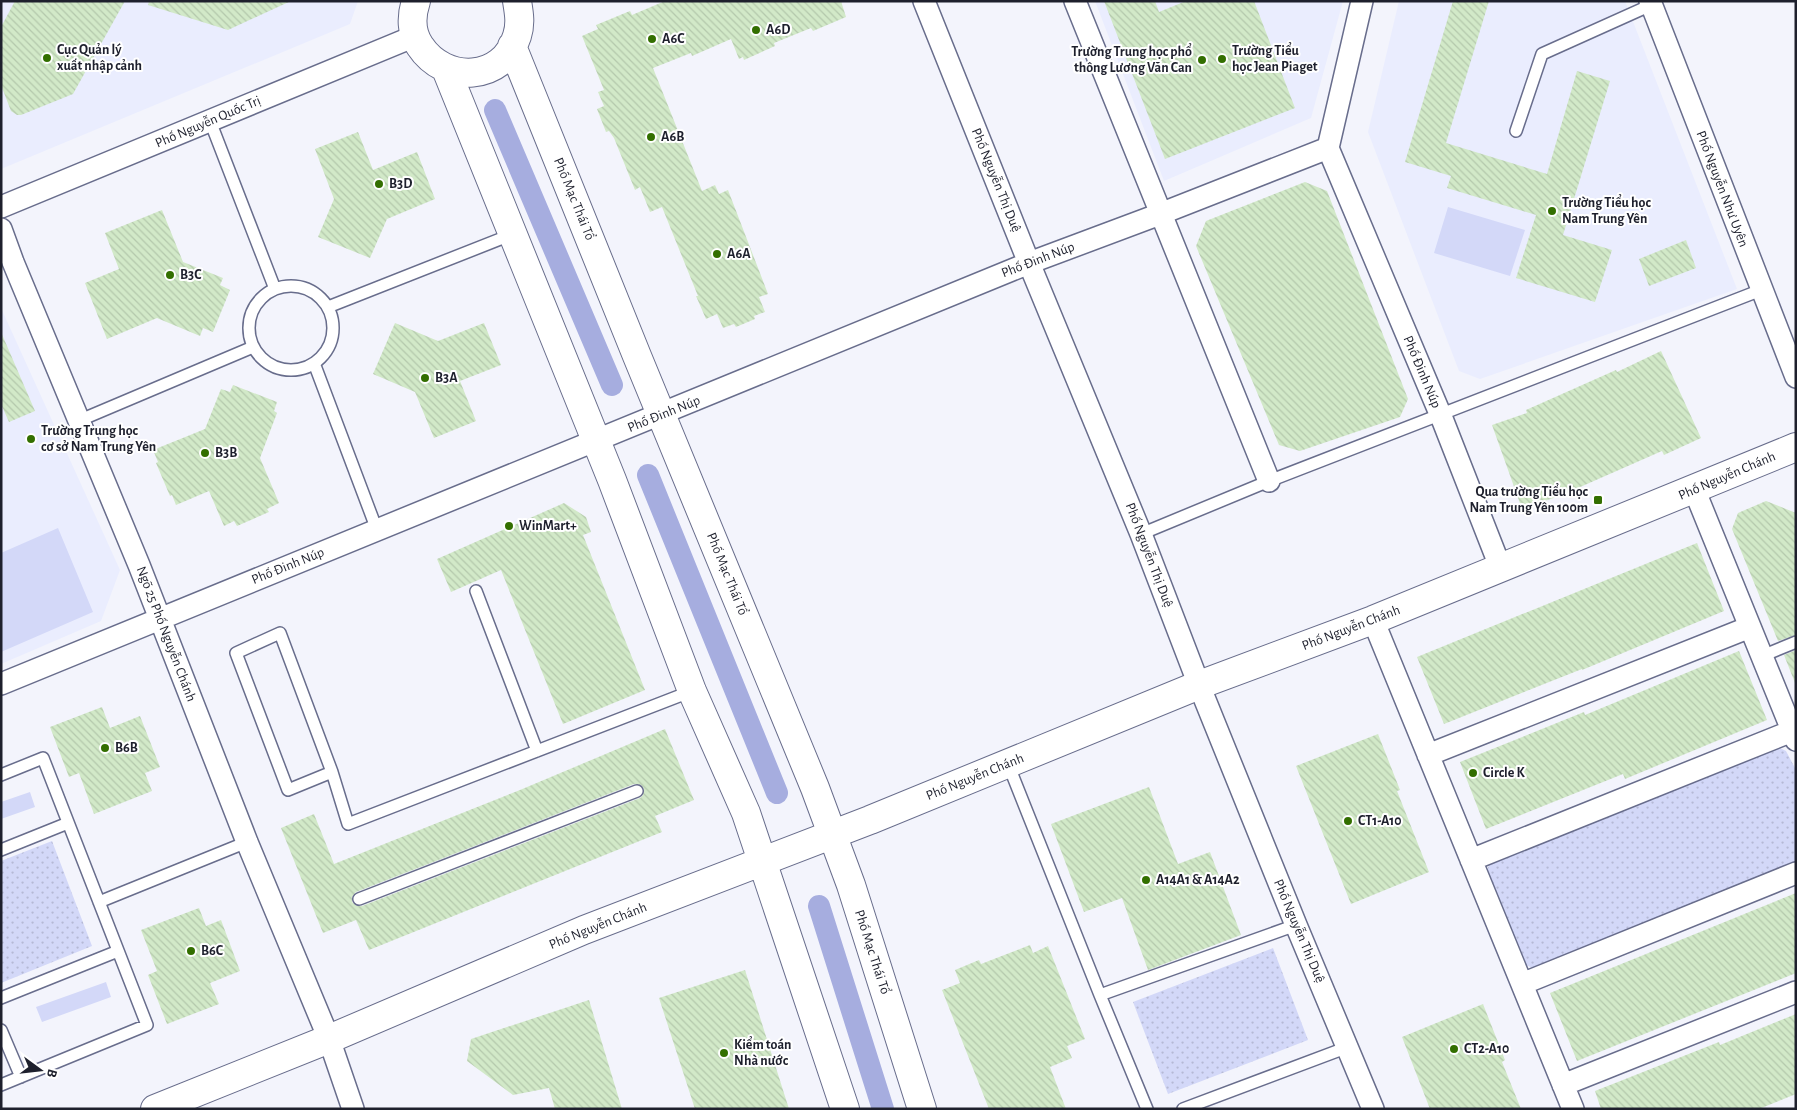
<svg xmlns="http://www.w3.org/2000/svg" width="1797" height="1110" font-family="'Alegreya Sans',sans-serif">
	<defs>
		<pattern id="park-dots" width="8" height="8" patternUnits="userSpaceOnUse" patternTransform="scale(1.25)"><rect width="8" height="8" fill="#d3d8f8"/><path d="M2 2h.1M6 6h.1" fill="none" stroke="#b5b9d5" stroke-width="1.8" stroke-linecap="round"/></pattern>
		<pattern id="building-back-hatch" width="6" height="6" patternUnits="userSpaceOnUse" patternTransform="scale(1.25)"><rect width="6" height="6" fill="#d2e9c8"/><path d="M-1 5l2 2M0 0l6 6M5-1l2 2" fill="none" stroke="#b4c8ac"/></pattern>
	</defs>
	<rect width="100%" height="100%" fill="#f3f4fc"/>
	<!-- built -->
	<path fill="#eaedfe" d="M 1,1 L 358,1 L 350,24 L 1,169 Z
		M 1095,1 L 1343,1 L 1311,118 L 1164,181 Z
		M 1399,1 L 1625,1 L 1737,289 L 1480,379 L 1459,371 L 1368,132 Z
		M 1,308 L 120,570 L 101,621 L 1,664 Z"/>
	<!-- green -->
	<path fill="#d3d8f8" d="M 1448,207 L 1525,230 L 1510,276 L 1434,253 Z
		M 58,528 L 93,612 L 1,652 L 1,553 Z
		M 30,792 L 35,807 L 1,819 L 1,802 Z
		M 106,982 L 111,997 L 42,1022 L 36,1007 Z"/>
	<!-- park -->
	<path fill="url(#park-dots)" d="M 1778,747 L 1786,751 L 1796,770 L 1796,864 L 1535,969 L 1526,965 L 1487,877 L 1488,867 L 1492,862 Z
		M 52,841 L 92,946 L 1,983 L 1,861 Z
		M 1273,948 L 1308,1040 L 1168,1094 L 1133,1002 Z"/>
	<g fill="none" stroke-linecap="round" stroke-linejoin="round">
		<!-- canal -->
		<path stroke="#a6addf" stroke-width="22" d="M 495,110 L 612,385
			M 648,475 L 777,793
			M 819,906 L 883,1109"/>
	</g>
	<!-- building -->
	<path fill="url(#building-back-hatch)" fill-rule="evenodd" d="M 15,1 L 125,1 L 73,94 L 21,115 L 17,115 L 11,111 L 1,85 L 1,27 Z
		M 149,1 L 291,1 L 228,30 L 148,5 Z
		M 665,1 L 841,1 L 846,17 L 813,31 L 811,28 L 774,43 L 775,46 L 744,60 L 743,57 L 739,59 L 731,39 L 692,56 L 691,53 L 653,68 L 702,191 L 715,185 L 719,194 L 728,190 L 768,294 L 759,297 L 765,312 L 754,316 L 755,319 L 736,327 L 734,324 L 723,328 L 717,314 L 706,319 L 696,296 L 698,296 L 662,207 L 650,212 L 640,187 L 635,190 L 614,138 L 609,131 L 606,132 L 597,109 L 604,106 L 598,92 L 604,90 L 582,36 L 598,29 L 596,25 L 630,11 L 632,15 Z
		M 1104,1 L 1155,1 L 1159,12 L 1186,1 L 1254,1 L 1295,108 L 1165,159 Z
		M 1453,1 L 1489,1 L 1446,143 L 1547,174 L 1577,71 L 1610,81 L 1563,235 L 1612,250 L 1595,302 L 1516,278 L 1536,215 L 1447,188 L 1451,176 L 1405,162 Z
		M 358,132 L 373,170 L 417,152 L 435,199 L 387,219 L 370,258 L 318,237 L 334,199 L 315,149 Z
		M 1305,182 L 1327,191 L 1408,399 L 1400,417 L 1300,451 L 1279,445 L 1196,246 L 1206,221 Z
		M 162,210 L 183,262 L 223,278 L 220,285 L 230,290 L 213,332 L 203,328 L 200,336 L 157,318 L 107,339 L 85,283 L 119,269 L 105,233 Z
		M 1686,240 L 1696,268 L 1649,286 L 1639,259 Z
		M 395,323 L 438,341 L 484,323 L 501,365 L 460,381 L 476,421 L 434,438 L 415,392 L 373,374 Z
		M 1,332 L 35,411 L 9,422 L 1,404 Z
		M 1661,351 L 1701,438 L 1664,455 L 1662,451 L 1562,495 L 1522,509 L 1492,425 L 1527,413 L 1526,410 L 1616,370 L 1617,372 Z
		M 233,385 L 277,402 L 274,411 L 277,413 L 260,458 L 279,503 L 267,509 L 269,512 L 237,526 L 234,521 L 224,526 L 209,491 L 176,505 L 172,495 L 170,496 L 156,463 L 158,462 L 153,450 L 205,429 L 221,389 L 230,392 Z
		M 1766,501 L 1796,513 L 1796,635 L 1778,641 L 1732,529 L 1738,513 Z
		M 564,503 L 586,517 L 591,532 L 583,535 L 645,690 L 563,724 L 501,570 L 451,592 L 437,559 Z
		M 1697,543 L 1724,611 L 1582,670 L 1582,669 L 1444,724 L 1417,657 Z
		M 1796,650 L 1796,683 L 1795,683 L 1784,655 Z
		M 1739,651 L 1767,720 L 1625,779 L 1623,774 L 1486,829 L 1460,762 L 1584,712 L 1585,715 Z
		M 102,707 L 110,728 L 140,716 L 160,767 L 145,773 L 152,791 L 94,814 L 79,773 L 69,777 L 50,727 Z
		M 665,729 L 694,800 L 655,816 L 662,832 L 369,950 L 356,920 L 323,933 L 281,828 L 314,814 L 334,864 L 520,790 ZM 634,784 L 641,785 L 644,789 L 643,795 L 640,798 L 362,906 L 357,906 L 352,902 L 352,897 L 356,892 Z
		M 1378,734 L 1400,790 L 1397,791 L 1429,872 L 1351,904 L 1296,766 Z
		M 1149,787 L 1178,864 L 1210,852 L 1241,935 L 1148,970 L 1122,898 L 1084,912 L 1051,824 Z
		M 1796,893 L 1796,973 L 1577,1061 L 1550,993 Z
		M 199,908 L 206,926 L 221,920 L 240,971 L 210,983 L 219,1004 L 167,1024 L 148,975 L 157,971 L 141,930 Z
		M 1030,945 L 1033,953 L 1048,946 L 1085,1039 L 1067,1046 L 1072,1058 L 1050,1067 L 1066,1109 L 989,1109 L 942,990 L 960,983 L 955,970 L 979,960 L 981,964 Z
		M 745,970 L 789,1109 L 695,1109 L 659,998 Z
		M 589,1000 L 622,1109 L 555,1109 L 549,1088 L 513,1095 L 467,1061 L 471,1039 Z
		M 1483,1004 L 1505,1060 L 1502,1062 L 1521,1109 L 1430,1109 L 1402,1037 Z
		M 1796,1014 L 1796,1094 L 1759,1109 L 1601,1109 L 1595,1091 L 1719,1042 L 1720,1045 Z"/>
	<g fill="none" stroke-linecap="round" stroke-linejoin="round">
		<defs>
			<path id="lane" d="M 210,121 L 275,289
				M 1516,131 L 1542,54 L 1651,5
				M249 328a42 42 0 1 1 84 0a42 42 0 1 1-84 0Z
				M 328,307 L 513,234
				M 314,363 L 377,530
				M 78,421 L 253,347
				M 1141,534 L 1269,481 L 1761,290
				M 476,591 L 537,751
				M 1762,656 L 1796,642
				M 1008,764 L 1100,995 L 1147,1109
				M 332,772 L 288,790 L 236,653 L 280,633 L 332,772 L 348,824 L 692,691
				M 1,775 L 43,758 L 147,1025 L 1,1085
				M 1,850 L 68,823
				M 359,899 L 637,791
				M 99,902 L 247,842
				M 1100,995 L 1296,925
				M 1,998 L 118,951
				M 1,1030 L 21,1077
				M 1183,1109 L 1348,1047"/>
			<path id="street" d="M 924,1 L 1029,263 L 1141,534 L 1199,685 L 1296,925 L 1373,1109
				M 1075,1 L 1269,481
				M 1650,1 L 1796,377
				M 1328,148 L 1362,1
				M 1,207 L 415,36
				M 1,229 L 13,262 L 139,565 L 247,842 L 329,1039 L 353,1109
				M 1694,489 L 1796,740
				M 1373,620 L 1573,1109
				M 1,684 L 1029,263 L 1160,214 L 1328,148 L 1441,416 L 1501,569
				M 1428,755 L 1750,627
				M 1471,860 L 1792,731
				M 1522,984 L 1796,873
				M 1563,1085 L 1796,992"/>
			<path id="secondary" d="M 416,1 C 411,16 411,33 420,46 C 445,84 503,82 517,36 C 521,24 519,13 517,1
				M 512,46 L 637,356 L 815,788 L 851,885 L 922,1109
				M 446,69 L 612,480 L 692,691 L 746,813 L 845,1109
				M 155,1109 L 329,1039 L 584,930 L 870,820 L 1199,685 L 1373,620 L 1796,447"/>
		</defs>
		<!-- lane casing -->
		<use href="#lane" stroke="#686d8c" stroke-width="14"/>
		<!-- street casing -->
		<use href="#street" stroke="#686d8c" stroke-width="24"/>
		<!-- secondary casing -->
		<use href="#secondary" stroke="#686d8c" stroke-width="30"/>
		<!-- lane -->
		<use href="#lane" stroke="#fff" stroke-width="11"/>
		<!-- street -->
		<use href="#street" stroke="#fff" stroke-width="21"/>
		<!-- secondary -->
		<use href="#secondary" stroke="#fff" stroke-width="28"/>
	</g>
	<!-- markers -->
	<g fill="#336f00" stroke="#fff" stroke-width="2">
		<circle cx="756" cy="30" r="5"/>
		<circle cx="652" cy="39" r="5"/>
		<circle cx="47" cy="58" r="5"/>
		<circle cx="1222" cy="59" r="5"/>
		<circle cx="1202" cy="60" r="5"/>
		<circle cx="651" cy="137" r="5"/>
		<circle cx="379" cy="184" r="5"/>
		<circle cx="1552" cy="211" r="5"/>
		<circle cx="717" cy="254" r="5"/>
		<circle cx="170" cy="275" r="5"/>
		<circle cx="425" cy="378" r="5"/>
		<circle cx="31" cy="439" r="5"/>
		<circle cx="205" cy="453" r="5"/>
		<rect x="1593" y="495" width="10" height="10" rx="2.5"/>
		<circle cx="509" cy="526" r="5"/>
		<circle cx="105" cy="748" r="5"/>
		<circle cx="1473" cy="773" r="5"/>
		<circle cx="1348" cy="821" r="5"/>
		<circle cx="1146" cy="880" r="5"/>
		<circle cx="191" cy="951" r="5"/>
		<circle cx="1454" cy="1049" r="5"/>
		<circle cx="724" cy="1053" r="5"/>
	</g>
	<g text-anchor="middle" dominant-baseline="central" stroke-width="4" stroke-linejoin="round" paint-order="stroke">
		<!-- poi labels -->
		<g font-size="14" font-weight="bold" fill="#1e202d" stroke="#fff" text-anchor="start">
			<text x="766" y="30">A6D</text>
			<text x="662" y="39">A6C</text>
			<text x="57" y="50">Cục Quản lý<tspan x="57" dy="16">xuất nhập cảnh</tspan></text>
			<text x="1232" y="51">Trường Tiểu<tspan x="1232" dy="16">học Jean Piaget</tspan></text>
			<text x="1192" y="52" text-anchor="end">Trường Trung học phổ<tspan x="1192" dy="16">thông Lương Văn Can</tspan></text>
			<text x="661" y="137">A6B</text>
			<text x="389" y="184">B3D</text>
			<text x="1562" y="203">Trường Tiểu học<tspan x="1562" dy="16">Nam Trung Yên</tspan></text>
			<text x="727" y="254">A6A</text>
			<text x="180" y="275">B3C</text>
			<text x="435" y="378">B3A</text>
			<text x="41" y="431">Trường Trung học<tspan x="41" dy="16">cơ sở Nam Trung Yên</tspan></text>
			<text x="215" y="453">B3B</text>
			<text x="1588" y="492" text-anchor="end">Qua trường Tiểu học<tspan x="1588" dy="16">Nam Trung Yên 100m</tspan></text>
			<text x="519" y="526">WinMart+</text>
			<text x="115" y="748">B6B</text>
			<text x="1483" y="773">Circle K</text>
			<text x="1358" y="821">CT1-A10</text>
			<text x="1156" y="880">A14A1 &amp; A14A2</text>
			<text x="201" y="951">B6C</text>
			<text x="734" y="1045">Kiểm toán<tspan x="734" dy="16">Nhà nước</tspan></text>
			<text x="1464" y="1049">CT2-A10</text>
		</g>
		<!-- street labels -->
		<g font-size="14" fill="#1e202d" stroke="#fff">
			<text transform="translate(208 122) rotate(-23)">Phố Nguyễn Quốc Trị</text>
			<text transform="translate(996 180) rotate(68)">Phố Nguyễn Thị Duệ</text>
			<text transform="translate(1722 189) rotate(69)">Phố Nguyễn Như Uyên</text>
			<text transform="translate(574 199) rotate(68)">Phố Mạc Thái Tổ</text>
			<text transform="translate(1038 260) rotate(-21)">Phố Đinh Núp</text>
			<text transform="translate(1422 372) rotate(67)">Phố Đinh Núp</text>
			<text transform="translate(664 414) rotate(-22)">Phố Đinh Núp</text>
			<text transform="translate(1727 476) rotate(-23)">Phố Nguyễn Chánh</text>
			<text transform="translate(1149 555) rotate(69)">Phố Nguyễn Thị Duệ</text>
			<text transform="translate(288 566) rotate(-22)">Phố Đinh Núp</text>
			<text transform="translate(727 574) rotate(68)">Phố Mạc Thái Tổ</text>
			<text transform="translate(1351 628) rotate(-21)">Phố Nguyễn Chánh</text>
			<text transform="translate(166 634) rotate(69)">Ngõ 25 Phố Nguyễn Chánh</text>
			<text transform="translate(975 777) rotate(-22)">Phố Nguyễn Chánh</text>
			<text transform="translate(598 926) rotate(-22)">Phố Nguyễn Chánh</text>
			<text transform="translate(1299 931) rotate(67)">Phố Nguyễn Thị Duệ</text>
			<text transform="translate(872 952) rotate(72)">Phố Mạc Thái Tổ</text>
		</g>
	</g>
	<!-- border -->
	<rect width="1797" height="1110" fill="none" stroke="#1e202d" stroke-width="5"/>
	<!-- north arrow -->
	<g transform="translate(40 1070) rotate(105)" stroke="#ffffff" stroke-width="4" paint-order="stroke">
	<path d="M0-4L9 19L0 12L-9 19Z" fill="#1e202d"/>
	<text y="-8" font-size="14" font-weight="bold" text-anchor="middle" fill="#1e202d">B</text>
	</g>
</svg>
